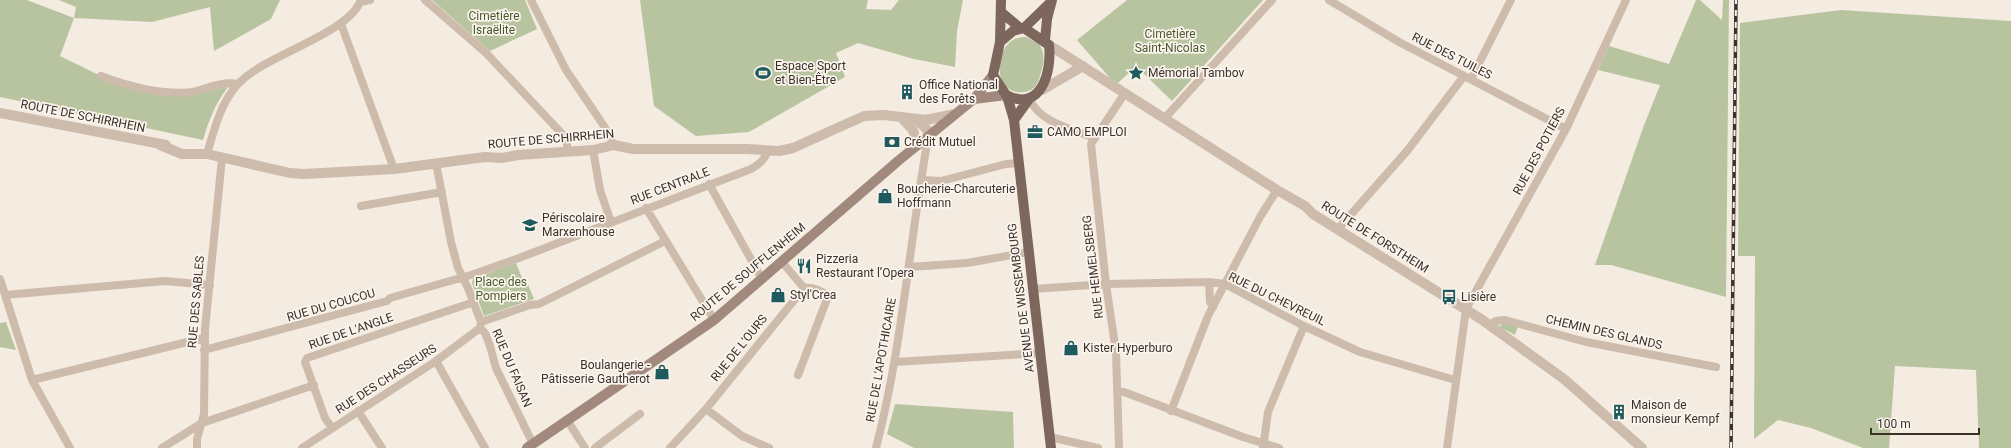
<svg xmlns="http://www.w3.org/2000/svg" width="2011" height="448" font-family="Roboto,sans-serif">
	<rect width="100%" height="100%" fill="#f4ebe1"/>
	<!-- green -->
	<path fill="#b8c4a0" d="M 0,0 L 27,0 L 74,18 L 76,7 L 59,0 L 280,0 L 271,19 L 214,51 L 210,7 L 152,22 L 74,18 L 60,56 L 113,82 L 188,95 L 228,87 C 215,104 209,120 203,140 L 0,97 Z
		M 432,0 L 525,0 L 537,29 L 490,51 Z
		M 640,0 L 868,0 L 866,9 L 891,10 L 899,0 L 963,0 L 957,31 L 955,67 L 914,59 L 858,43 L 836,53 L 845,77 L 749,132 L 696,136 L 654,106 Z
		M 1127,0 L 1263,0 L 1172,101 L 1136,66 L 1118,83 L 1110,78 L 1077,40 Z
		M 1696,0 L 1700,0 L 1722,20 L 1723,0 L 1729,0 L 1726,297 L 1611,265 L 1595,265 L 1643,128 L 1660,85 L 1598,70 L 1609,46 L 1669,64 Z
		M 1841,10 L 2011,21 L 2011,448 L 1979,448 L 1976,370 L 1895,366 L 1889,448 L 1863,448 L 1811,428 L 1778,420 L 1754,439 L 1755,256 L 1738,256 L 1740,23 Z
		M 1026,37 L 1039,44 C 1046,55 1044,63 1040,76 C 1038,84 1034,91 1024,92 C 989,97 993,35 1026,37 Z
		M 516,263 L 524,283 L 527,282 L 534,299 L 484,316 L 472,283 L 473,279 Z
		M 6,322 L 16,350 L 0,347 L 0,323 Z
		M 1502,323 L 1518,326 L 1515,335 L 1500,327 Z
		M 895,404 L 1013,412 L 1014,448 L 914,448 L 887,434 Z"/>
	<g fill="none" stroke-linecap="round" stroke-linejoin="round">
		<!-- minor -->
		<path stroke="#cdbbac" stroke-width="8" d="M 425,0 L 486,53 L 566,138 L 568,151
			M 531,0 L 566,70 L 604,126 L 614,145
			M 1329,0 L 1399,42 L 1566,129
			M 360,2 L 370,0
			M 341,24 L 394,169
			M 101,76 C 128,86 162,96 192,92 C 206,89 222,81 237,84
			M 1471,79 L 1511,0
			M 1029,99 C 1041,122 1067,128 1090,136 L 1093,140
			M 1165,118 L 1272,0
			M 593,150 L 600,190 L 611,222
			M 207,154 C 214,131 220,104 237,85 C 263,55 348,35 361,0
			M 436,163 L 451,242 L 458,268 L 468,288 L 481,322 L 480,328 L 485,333 L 490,346 L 496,368 L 533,444
			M 922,180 L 941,181 L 1006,164 L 1019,163
			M 709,184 L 762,279
			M 361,206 L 442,192
			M 646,208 L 714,320
			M 1338,229 L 1407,151 L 1464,76
			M 910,267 L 967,263 L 1029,252
			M 0,279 L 32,380 L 70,448
			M 1209,282 L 1210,302 L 1213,307
			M 1033,289 L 1106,284 L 1209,282 L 1225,284 L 1304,326 L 1360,352 L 1455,380
			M 5,295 L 165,281 L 210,285
			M 481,322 L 530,305 L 539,304 L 665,241
			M 1489,325 L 1496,321 L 1505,320 L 1586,342 L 1716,367
			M 204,350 L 387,301 L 390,298 L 471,275 L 519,258 L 751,169 C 760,164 764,160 768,151
			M 436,361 L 485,448
			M 895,362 L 1041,353
			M 798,375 L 827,299 L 827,295 C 820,290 812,287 804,288
			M 32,380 L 204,338
			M 1117,392 L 1124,392 L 1243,437 L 1279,448
			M 706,409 L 742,436 L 769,448
			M 358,411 L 382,448
			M 1171,411 L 1208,316 L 1260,217 L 1277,190
			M 567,420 L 585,448
			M 332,428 L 325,418 L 305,362 L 307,358 L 474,302
			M 1050,437 L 1098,448
			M 162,448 L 202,423 L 314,385
			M 197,448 L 197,439 L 204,414 L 205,329 L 222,158
			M 302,448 L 436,361 L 480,328
			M 595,448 L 640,414
			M 670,448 L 706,409 L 804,288 L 782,262
			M 876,448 C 902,348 909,246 927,144 L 925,139
			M 1119,448 L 1116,352 L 1106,284 L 1091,144 L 1125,93
			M 1263,448 L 1268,412 L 1304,326
			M 1447,448 L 1466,309 L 1566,129 L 1626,0"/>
		<!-- tertiary -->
		<path stroke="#cdbbac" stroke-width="10" d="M 1049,45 L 1277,190 L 1305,206 L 1313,214 L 1481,319 L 1564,379 L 1642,448
			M 1042,90 L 1083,66
			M 0,113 L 166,145
			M 901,117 L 913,130 L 917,146
			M 917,119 L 931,134
			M 160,145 L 182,154 L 207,154 L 290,173 L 304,174 L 394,169 L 485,157 L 502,158 L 518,155 L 593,150 L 614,145 L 633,149 L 746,149 L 779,151 L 793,148 L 864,116 L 884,115 L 926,120 L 955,114"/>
		<!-- secondary -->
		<path stroke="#a18a7d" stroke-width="10" d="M 974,99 L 1006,95
			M 527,448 L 714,320 L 898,161 L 974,99 L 993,75"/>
		<!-- primary -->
		<path stroke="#7d675c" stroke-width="10" d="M 1001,12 L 1020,28
			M 1024,28 L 1051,2
			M 1045,40 L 1047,19 L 1052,0
			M 1000,42 L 1013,31 L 1024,28 L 1049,45 C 1052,72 1041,113 1006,95 L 993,75 L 1000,42 L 1001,0
			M 1007,96 L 1014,120 L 1051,448
			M 1014,120 L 1029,99"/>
		<defs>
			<path id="rail" d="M 1731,448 L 1736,0"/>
		</defs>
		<!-- rail casing -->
		<use href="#rail" stroke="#3b302b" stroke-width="3.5"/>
		<!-- rail -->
		<use href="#rail" stroke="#fbf5ee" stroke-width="2" stroke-dasharray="6" stroke-linecap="butt"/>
	</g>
	<!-- icons -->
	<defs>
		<symbol id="stadium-bare" viewBox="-9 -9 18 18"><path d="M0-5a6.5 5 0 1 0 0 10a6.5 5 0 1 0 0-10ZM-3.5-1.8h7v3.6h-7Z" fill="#1f5a5e" stroke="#fbf5ee" stroke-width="2.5" paint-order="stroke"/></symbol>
		<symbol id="sight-bare" viewBox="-9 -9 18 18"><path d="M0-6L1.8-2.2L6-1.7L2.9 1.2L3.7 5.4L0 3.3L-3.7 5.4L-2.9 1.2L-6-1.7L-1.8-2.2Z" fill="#1f5a5e" stroke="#fbf5ee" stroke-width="2.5" paint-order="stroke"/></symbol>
		<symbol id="building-bare" viewBox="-9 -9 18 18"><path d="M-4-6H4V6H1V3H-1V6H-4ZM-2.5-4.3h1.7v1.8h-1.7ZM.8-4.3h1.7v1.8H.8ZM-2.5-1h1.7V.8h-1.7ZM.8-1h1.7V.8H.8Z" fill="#1f5a5e" stroke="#fbf5ee" stroke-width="2.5" paint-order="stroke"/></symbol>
		<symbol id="office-bare" viewBox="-9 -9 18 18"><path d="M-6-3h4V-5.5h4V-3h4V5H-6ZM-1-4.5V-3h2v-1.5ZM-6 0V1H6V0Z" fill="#1f5a5e" stroke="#fbf5ee" stroke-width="2.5" paint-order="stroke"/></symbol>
		<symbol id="bank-bare" viewBox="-9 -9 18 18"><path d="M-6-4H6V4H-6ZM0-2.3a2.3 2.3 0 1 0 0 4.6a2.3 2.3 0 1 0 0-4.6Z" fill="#1f5a5e" stroke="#fbf5ee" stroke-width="2.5" paint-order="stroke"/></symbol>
		<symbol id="shop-bare" viewBox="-9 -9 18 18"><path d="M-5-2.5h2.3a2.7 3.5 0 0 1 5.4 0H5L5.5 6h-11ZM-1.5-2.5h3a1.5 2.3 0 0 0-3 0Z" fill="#1f5a5e" stroke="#fbf5ee" stroke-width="2.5" paint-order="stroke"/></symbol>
		<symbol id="school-bare" viewBox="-9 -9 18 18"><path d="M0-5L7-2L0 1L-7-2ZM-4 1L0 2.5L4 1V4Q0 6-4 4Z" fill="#1f5a5e" stroke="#fbf5ee" stroke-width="2.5" paint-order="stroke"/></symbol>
		<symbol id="restaurant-bare" viewBox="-9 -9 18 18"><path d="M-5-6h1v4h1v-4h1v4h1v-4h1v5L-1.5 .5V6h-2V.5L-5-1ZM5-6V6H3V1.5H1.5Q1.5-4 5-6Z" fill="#1f5a5e" stroke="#fbf5ee" stroke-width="2.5" paint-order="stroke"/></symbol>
		<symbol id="bus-bare" viewBox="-9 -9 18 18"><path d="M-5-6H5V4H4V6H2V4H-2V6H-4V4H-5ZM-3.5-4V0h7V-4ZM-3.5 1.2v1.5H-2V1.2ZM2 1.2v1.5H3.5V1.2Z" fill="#1f5a5e" stroke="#fbf5ee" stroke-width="2.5" paint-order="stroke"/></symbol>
	</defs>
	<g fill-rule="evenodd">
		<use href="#stadium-bare" x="752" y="62" width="22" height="22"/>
		<use href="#sight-bare" x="1125" y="62" width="22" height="22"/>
		<use href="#building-bare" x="896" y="81" width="22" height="22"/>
		<use href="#office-bare" x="1024" y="121" width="22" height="22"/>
		<use href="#bank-bare" x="881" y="131" width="22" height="22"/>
		<use href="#shop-bare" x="874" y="185" width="22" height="22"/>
		<use href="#school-bare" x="519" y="214" width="22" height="22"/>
		<use href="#restaurant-bare" x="793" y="255" width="22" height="22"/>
		<use href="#shop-bare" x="767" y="284" width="22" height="22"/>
		<use href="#bus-bare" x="1438" y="286" width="22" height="22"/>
		<use href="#shop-bare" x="1060" y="337" width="22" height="22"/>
		<use href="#shop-bare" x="651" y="361" width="22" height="22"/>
		<use href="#building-bare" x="1608" y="401" width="22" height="22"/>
	</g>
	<g text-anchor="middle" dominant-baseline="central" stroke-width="3.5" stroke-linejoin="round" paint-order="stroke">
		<!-- park labels -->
		<g font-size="12" fill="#4a5a2e" stroke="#fbf5ee">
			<text x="494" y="16">Cimetière<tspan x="494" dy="14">Israëlite</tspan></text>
			<text x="1170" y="34">Cimetière<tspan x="1170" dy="14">Saint-Nicolas</tspan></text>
			<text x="501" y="282">Place des<tspan x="501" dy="14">Pompiers</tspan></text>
		</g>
		<!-- street labels -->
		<g font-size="12" fill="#3b302b" stroke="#fbf5ee">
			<text transform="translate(1452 56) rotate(27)">RUE DES TUILES</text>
			<text transform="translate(83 116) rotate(11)">ROUTE DE SCHIRRHEIN</text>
			<text transform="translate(551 139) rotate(-5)">ROUTE DE SCHIRRHEIN</text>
			<text transform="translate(1539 151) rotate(-62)">RUE DES POTIERS</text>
			<text transform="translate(670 186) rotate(-21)">RUE CENTRALE</text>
			<text transform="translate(1375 237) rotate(32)">ROUTE DE FORSTHEIM</text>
			<text transform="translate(1093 267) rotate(-97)">RUE HEIMELSBERG</text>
			<text transform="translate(748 272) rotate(-40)">ROUTE DE SOUFFLENHEIM</text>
			<text transform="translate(1021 298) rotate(-97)">AVENUE DE WISSEMBOURG</text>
			<text transform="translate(1277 299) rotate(26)">RUE DU CHEVREUIL</text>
			<text transform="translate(196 302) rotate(-85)">RUE DES SABLES</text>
			<text transform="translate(331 305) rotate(-16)">RUE DU COUCOU</text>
			<text transform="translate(351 331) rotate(-19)">RUE DE L'ANGLE</text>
			<text transform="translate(1604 332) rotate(13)">CHEMIN DES GLANDS</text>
			<text transform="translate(739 348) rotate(-51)">RUE DE L'OURS</text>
			<text transform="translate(881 360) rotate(-80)">RUE DE L'APOTHICAIRE</text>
			<text transform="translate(512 368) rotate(67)">RUE DU FAISAN</text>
			<text transform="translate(386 379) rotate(-33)">RUE DES CHASSEURS</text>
		</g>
		<!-- poi labels -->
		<g font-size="12" fill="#3b302b" stroke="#fbf5ee" text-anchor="start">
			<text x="775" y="66">Espace Sport<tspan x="775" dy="14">et Bien-Être</tspan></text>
			<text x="1148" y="73">Mémorial Tambov</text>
			<text x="919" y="85">Office National<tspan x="919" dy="14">des Forêts</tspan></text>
			<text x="1047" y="132">CAMO EMPLOI</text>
			<text x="904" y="142">Crédit Mutuel</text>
			<text x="897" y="189">Boucherie-Charcuterie<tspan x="897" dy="14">Hoffmann</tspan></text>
			<text x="542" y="218">Périscolaire<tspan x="542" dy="14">Marxenhouse</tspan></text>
			<text x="816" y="259">Pizzeria<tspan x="816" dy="14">Restaurant l’Opera</tspan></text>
			<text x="790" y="295">Styl'Crea</text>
			<text x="1461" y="297">Lisière</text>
			<text x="1083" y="348">Kister Hyperburo</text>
			<text x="650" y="365" text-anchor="end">Boulangerie -<tspan x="650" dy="14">Pâtisserie Gautherot</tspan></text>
			<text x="1631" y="405">Maison de<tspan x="1631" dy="14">monsieur Kempf</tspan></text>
		</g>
	</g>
	<!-- scale -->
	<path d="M1871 428v6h108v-6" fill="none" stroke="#3b302b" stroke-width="2"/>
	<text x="1877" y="428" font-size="12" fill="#3b302b" stroke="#fbf5ee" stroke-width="3" paint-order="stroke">100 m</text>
</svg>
